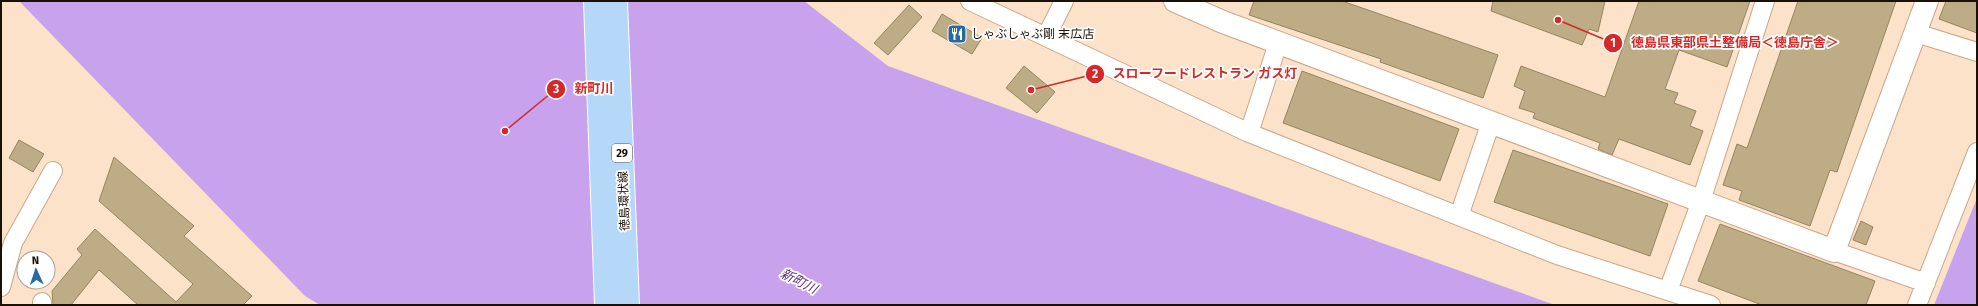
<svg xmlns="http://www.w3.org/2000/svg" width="1978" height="306" font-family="'Fira Sans','Noto Sans JP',sans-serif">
	<rect width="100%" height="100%" fill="#fce2c8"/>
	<!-- water -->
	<path fill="#c8a2ec" d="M 19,1 L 804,1 L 888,66 L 1555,305 L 320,305 L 305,296 Z
		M 1977,198 L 1977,305 L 1934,305 Z"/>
	<!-- building -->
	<path fill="#bdac85" stroke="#95855f" d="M 1254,1 L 1342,1 L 1498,55 L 1483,98 L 1380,62 L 1381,59 L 1249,15 Z
		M 1493,1 L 1605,1 L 1598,32 L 1589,29 L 1582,45 L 1491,11 Z
		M 1639,1 L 1750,1 L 1727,67 L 1679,50 L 1665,89 L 1678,93 L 1674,103 L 1696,111 L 1690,126 L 1703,131 L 1690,165 L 1619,139 L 1612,155 L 1598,149 L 1600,143 L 1533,118 L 1535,113 L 1519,108 L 1525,91 L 1514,86 L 1521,66 L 1605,97 Z
		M 1798,1 L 1896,1 L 1837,172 L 1830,170 L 1810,226 L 1739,200 L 1742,191 L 1723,185 L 1737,144 L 1747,148 Z
		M 1946,1 L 1977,1 L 1977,33 L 1939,19 Z
		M 909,5 L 922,17 L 888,55 L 874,43 Z
		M 942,14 L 982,38 L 972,54 L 932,31 Z
		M 1024,66 L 1055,92 L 1037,113 L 1006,88 Z
		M 1302,71 L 1459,129 L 1440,181 L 1283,123 Z
		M 19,140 L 44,154 L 33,172 L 9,158 Z
		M 1513,150 L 1668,204 L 1650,256 L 1494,202 Z
		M 114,157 L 194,226 L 184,236 L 252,296 L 243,305 L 138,305 L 99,270 L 71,305 L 53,305 L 52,291 L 82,255 L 77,249 L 95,229 L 176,302 L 193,284 L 99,201 Z
		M 1861,221 L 1873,227 L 1866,245 L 1853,240 Z
		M 1720,224 L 1875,281 L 1866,305 L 1762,305 L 1698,281 Z"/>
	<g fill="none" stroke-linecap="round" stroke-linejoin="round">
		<defs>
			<path id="minor" d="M 970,1 L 1249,133 L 1557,255 L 1711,305
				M 1916,33 L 1977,52
				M 1046,37 L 1064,1
				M 1249,133 L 1278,43
				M 1459,216 L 1491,122
				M 1834,251 L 1926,283
				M 1,287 L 13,243 L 53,171
				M 1668,291 L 1701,201 L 1765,1
				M 42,302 L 42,305
				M 1917,305 L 1977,152"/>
			<path id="tertiary" d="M 1175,1 L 1223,22 L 1834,251 L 1927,1"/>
			<path id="primary" d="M 595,1 L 606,305
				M 616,1 L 628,305"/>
		</defs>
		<!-- minor casing -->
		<use href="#minor" stroke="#c7a889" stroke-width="20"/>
		<!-- tertiary casing -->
		<use href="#tertiary" stroke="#c7a889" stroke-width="24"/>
		<!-- primary casing -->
		<use href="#primary" stroke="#fff" stroke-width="24"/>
		<!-- minor -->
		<use href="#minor" stroke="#fff" stroke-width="18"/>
		<!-- tertiary -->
		<use href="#tertiary" stroke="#fff" stroke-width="22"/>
		<!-- primary -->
		<use href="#primary" stroke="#b5d8f8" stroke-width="22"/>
	</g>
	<!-- icons -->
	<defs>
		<symbol id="restaurant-square" viewBox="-11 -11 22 22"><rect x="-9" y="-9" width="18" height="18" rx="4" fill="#28699f" stroke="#fff"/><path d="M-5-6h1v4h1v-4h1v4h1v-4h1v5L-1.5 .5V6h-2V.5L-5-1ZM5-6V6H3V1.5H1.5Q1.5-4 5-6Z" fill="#fff"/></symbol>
	</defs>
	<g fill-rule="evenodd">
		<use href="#restaurant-square" x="946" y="23" width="22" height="22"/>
	</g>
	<g text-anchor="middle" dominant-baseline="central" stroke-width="3.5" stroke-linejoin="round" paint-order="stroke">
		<!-- shield labels -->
		<rect fill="#fff" stroke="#5f5850" stroke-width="1" x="612" y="144" width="20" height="18" rx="3"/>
		<g font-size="11" font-weight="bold" fill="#1b1005">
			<text x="622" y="153">29</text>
		</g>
		<!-- poi labels -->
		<g font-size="12" fill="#1b1005" stroke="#fff" text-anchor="start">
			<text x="971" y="34">しゃぶしゃぶ剛 末広店</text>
		</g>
		<!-- street labels -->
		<g font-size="12" fill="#1b1005" stroke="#fff">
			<text transform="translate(624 201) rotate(-92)">徳島環状線</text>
		</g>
		<!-- water labels -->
		<g font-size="13" font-style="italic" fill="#5f2f84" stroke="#fff">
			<text transform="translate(799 281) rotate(27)">新町川</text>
		</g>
	</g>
	<!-- callouts -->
	<path fill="none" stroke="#d62828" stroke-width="1.5" d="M1558 20L1613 43M1031 90L1095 74M505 131L556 89"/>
	<g fill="#d62828" stroke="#fff" stroke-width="1.5">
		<circle cx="1558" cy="20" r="4"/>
		<circle cx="1031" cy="90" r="4"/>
		<circle cx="505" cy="131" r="4"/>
		<circle cx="1613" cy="43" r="10"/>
		<circle cx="1095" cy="74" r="10"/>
		<circle cx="556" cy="89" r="10"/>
	</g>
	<g font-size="12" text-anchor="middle" font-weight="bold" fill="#fff">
		<text x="1613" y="47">1</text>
		<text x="1095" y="78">2</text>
		<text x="556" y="93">3</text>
	</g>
	<g font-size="13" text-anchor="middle" font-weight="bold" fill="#d62828" stroke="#fff" stroke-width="3.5" stroke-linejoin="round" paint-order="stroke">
		<text x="1735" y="47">徳島県東部県土整備局＜徳島庁舎＞</text>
		<text x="1205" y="78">スローフードレストラン ガス灯</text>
		<text x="594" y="93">新町川</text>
	</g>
	<!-- border -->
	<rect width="1978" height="306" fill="none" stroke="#1b1005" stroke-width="4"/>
	<!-- north arrow -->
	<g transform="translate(36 270) rotate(357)"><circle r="19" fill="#ffffff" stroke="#a49f9b"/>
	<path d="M0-3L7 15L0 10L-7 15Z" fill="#28699f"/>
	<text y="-6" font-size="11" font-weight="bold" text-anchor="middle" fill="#1b1005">N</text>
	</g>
</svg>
